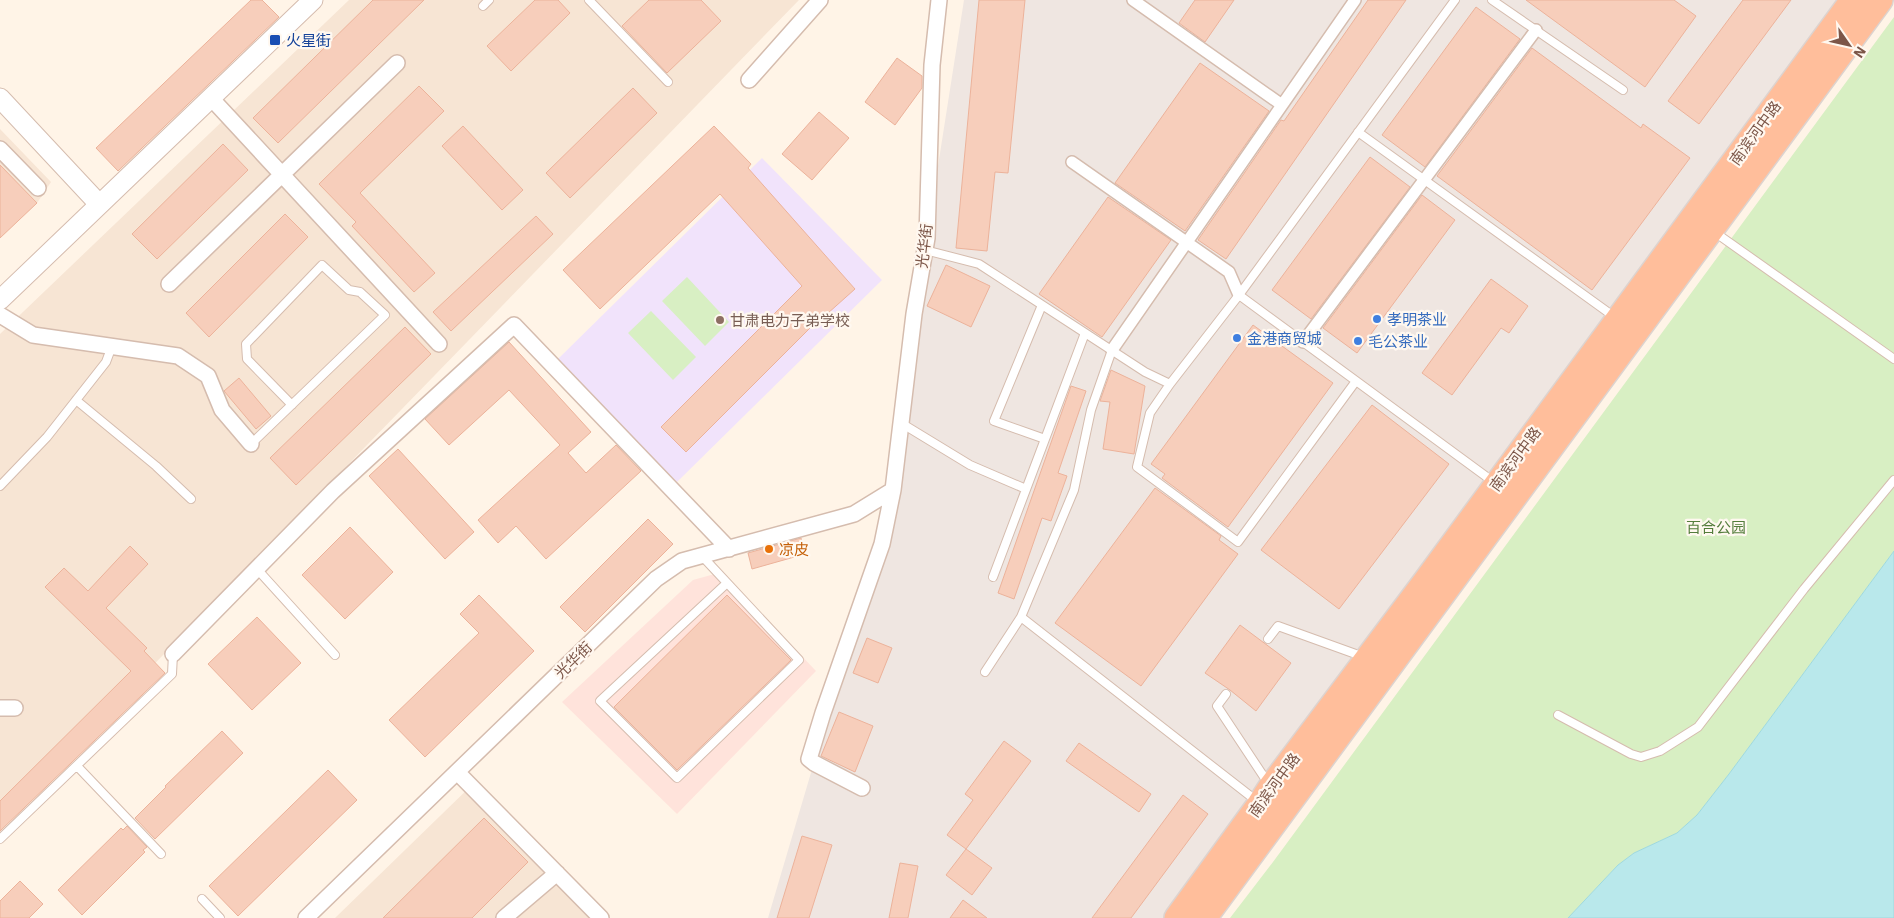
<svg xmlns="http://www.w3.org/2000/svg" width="1894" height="918" font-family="'IBM Plex Sans','Noto Sans SC',sans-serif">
	<rect width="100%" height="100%" fill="#fff4e7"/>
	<!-- residential -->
	<path fill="#f7e5d4" d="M 349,0 L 799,0 L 0,823 L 0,334 Z
		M 0,129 L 51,182 L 37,203 L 0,238 Z
		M 476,781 L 608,918 L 335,918 Z"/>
	<!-- commercial -->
	<path fill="#ffe3db" d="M 722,572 L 816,671 L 677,814 L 562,702 L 693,580 Z"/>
	<!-- industrial -->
	<path fill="#efe6e1" d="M 964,0 L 1843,0 L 1204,918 L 768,918 L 879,543 Z"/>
	<!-- education -->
	<path fill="#f1e3fb" d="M 762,158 L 882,280 L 677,482 L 557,360 Z"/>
	<!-- green -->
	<path fill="#d8efc3" d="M 1894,17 L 1894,551 L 1729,774 L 1697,815 L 1677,833 L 1634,853 L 1618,865 L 1568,918 L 1230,918 L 1273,862 Z
		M 687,277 L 729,322 L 705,346 L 662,301 Z
		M 651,311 L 696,357 L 673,380 L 628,333 Z"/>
	<!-- water -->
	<path fill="#b9e8eb" stroke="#9ed9de" d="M 1894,551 L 1894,918 L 1568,918 L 1618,865 L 1634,853 L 1677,833 L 1697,815 L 1729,774 Z"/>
	<!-- building -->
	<path fill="#f7cebb" stroke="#ecb29a" d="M 251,0 L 262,0 L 279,17 L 118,171 L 96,148 Z
		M 373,0 L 424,0 L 278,143 L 253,118 Z
		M 535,0 L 558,0 L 570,13 L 511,71 L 487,46 Z
		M 649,0 L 701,0 L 721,21 L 667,73 L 622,26 Z
		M 979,0 L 1025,0 L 1008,173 L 995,172 L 987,251 L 956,248 Z
		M 1195,0 L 1234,0 L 1205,42 L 1179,23 Z
		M 1368,0 L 1406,0 L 1226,259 L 1198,240 L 1281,120 L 1284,121 Z
		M 1526,0 L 1674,0 L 1696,16 L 1645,87 Z
		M 1743,0 L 1791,0 L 1699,124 L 1668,101 Z
		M 1476,7 L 1520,39 L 1425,167 L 1382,135 Z
		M 1532,48 L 1641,128 L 1643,124 L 1690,158 L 1592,290 L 1437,176 Z
		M 897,58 L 922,76 L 922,88 L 895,125 L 865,102 Z
		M 1200,63 L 1269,111 L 1185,231 L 1115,183 Z
		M 419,86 L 444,111 L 360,193 L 435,273 L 414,292 L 352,226 L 356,222 L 319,184 Z
		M 633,88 L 657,113 L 570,198 L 546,173 Z
		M 819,112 L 849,138 L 812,180 L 782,154 Z
		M 463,126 L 523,190 L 502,210 L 442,146 Z
		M 714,126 L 751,164 L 748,168 L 855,289 L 827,314 L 825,313 L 686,452 L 661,427 L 802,286 L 720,194 L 600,309 L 563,270 Z
		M 223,144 L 248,170 L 157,259 L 132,234 Z
		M 1370,157 L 1410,187 L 1311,319 L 1272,290 Z
		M 0,165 L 37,203 L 0,238 Z
		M 1422,195 L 1455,220 L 1357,353 L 1323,328 Z
		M 1108,197 L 1171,240 L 1102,337 L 1039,294 Z
		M 285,214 L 308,237 L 209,337 L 186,313 Z
		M 536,216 L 553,234 L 451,331 L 433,312 Z
		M 946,265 L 990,286 L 971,327 L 927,306 Z
		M 1491,279 L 1528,306 L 1509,333 L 1501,328 L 1452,395 L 1422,373 Z
		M 1253,325 L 1333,383 L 1228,527 L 1162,478 L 1165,474 L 1151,464 Z
		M 405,327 L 431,354 L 296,485 L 270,458 Z
		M 509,342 L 591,432 L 568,453 L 586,473 L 616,445 L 641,471 L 546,559 L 516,526 L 498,543 L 478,520 L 560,445 L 509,390 L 449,445 L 425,419 Z
		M 1111,370 L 1145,386 L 1134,454 L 1103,449 L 1110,402 L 1100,401 Z
		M 239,378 L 271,416 L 256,429 L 224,391 Z
		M 1071,386 L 1086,391 L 1058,473 L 1067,476 L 1051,521 L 1042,518 L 1014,599 L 998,593 Z
		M 1372,405 L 1449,464 L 1339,609 L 1261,550 Z
		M 398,449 L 474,532 L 445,559 L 369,476 Z
		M 1155,488 L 1221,536 L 1219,540 L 1238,554 L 1141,686 L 1055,623 Z
		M 648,519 L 673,544 L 585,632 L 560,607 Z
		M 350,527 L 393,572 L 345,619 L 302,575 Z
		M 801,538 L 805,554 L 752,569 L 748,553 Z
		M 130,546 L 148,564 L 106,608 L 147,648 L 144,651 L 165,673 L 0,831 L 0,801 L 131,671 L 45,587 L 64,568 L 88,591 Z
		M 479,595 L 534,651 L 425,757 L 389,720 L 479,633 L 460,614 Z
		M 727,595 L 791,660 L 677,770 L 614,707 Z
		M 257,617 L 301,663 L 252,710 L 208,664 Z
		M 1240,625 L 1291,663 L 1256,711 L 1230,690 L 1205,673 Z
		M 867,638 L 892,648 L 878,683 L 853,673 Z
		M 839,712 L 873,726 L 855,772 L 821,756 Z
		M 222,731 L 243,753 L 155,839 L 135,818 L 166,787 L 165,786 Z
		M 1004,741 L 1031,761 L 966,849 L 947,835 L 973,800 L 965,794 Z
		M 1079,743 L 1151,794 L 1139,812 L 1066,761 Z
		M 328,770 L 357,800 L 238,916 L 209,886 Z
		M 1183,795 L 1208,814 L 1131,918 L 1092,918 Z
		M 484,818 L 528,862 L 472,918 L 383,918 Z
		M 127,826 L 147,847 L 143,850 L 145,852 L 82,915 L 58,890 L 121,828 L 123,830 Z
		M 802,836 L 832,845 L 809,918 L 777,918 Z
		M 966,849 L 992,868 L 972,895 L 946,875 Z
		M 900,863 L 918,866 L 908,918 L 889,918 Z
		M 20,881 L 43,904 L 29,918 L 0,918 L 0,901 Z
		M 963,900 L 987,918 L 950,918 Z"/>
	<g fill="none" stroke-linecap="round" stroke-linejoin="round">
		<defs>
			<path id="service" d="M 589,0 L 668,82
				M 1492,0 L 1623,90
				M 483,6 L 489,0
				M 1358,132 L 1616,318
				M 1713,231 L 1894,359
				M 925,250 L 979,264 L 1145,372 L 1170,384
				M 1239,295 L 1495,483
				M 1042,305 L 994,421 L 1045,439
				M 1112,350 L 1091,410 L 1074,490 L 1021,617 L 1258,802
				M 1356,381 L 1238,542 L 1137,467 L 1150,413 L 1170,384 L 1239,295 L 1455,0
				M 76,400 L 156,466 L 191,499
				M 901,423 L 970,465 L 1026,489
				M 251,444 L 385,315 L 360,292 L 349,290 L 322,265 L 246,344 L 247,359 L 292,405
				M 0,486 L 47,437 L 106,362 L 112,346
				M 702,556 L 799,660 L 677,778 L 600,701 L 727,583
				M 257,569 L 335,655
				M 993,577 L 1085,333
				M 1268,639 L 1278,626 L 1364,657
				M 985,672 L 1021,617
				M 1226,694 L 1217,706 L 1268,783
				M 1558,715 L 1631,754 L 1641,757 L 1660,751 L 1698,727 L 1804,589 L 1894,480
				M 77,766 L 161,854
				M 0,839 L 172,674 L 173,654
				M 202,899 L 220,918"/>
			<path id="pedestrian" d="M 1133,0 L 1282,105
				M 1072,162 L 1229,272 L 1239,295
				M 1303,342 L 1536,30
				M 1112,350 L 1355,0"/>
			<path id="minor" d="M 749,80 L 820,0
				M 211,98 L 439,344
				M 0,149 L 38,188
				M 169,284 L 397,63
				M 0,315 L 33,335 L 178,356 L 208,376 L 222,410 L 251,444
				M 173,654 L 333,491 L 514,325 L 729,549
				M 0,708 L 15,708
				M 457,772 L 601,918
				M 862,788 L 814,763 L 809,759 L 823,713 L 882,544 L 893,490 L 914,314 L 927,238 L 932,65 L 939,0
				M 306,918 L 656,579 L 682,561 L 854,514 L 893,490
				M 504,918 L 557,873"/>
			<path id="tertiary" d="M 0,98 L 99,204
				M 0,300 L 313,0"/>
			<path id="trunk" d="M 1177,918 L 1260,804 L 1271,787 L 1426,581 L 1853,0
				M 1204,918 L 1880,0"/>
		</defs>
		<!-- service casing -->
		<use href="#service" stroke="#d5bcae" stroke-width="10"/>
		<!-- pedestrian casing -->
		<use href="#pedestrian" stroke="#d5bcae" stroke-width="14"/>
		<!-- minor casing -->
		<use href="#minor" stroke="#d5bcae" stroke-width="18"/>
		<!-- tertiary casing -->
		<use href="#tertiary" stroke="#d5bcae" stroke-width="21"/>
		<!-- trunk casing -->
		<use href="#trunk" stroke="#ddd3cf" stroke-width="28"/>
		<!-- service -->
		<use href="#service" stroke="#fff" stroke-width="8"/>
		<!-- pedestrian -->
		<use href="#pedestrian" stroke="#fff" stroke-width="11"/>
		<!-- minor -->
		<use href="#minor" stroke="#fff" stroke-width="15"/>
		<!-- tertiary -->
		<use href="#tertiary" stroke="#fff" stroke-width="19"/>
		<!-- trunk -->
		<use href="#trunk" stroke="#ffbe9b" stroke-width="25"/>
	</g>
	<!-- markers -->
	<rect fill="#1a4fb4" stroke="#fff8f0" stroke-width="2" x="269" y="34" width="12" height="12" rx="2.5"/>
	<g fill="#3f7fe0" stroke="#fff8f0" stroke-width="2">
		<circle cx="1377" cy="319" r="5"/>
		<circle cx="1237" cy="338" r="5"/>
		<circle cx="1358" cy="341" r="5"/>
	</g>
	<circle fill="#8d6e63" stroke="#fff8f0" stroke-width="2" cx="720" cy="320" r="5"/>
	<circle fill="#e8710a" stroke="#fff8f0" stroke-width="2" cx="769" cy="549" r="5"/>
	<g text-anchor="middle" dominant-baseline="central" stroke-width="4.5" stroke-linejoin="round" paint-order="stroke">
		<!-- transit labels -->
		<g font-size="15" fill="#164399" stroke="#fff8f0" text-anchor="start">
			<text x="286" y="40">火星街</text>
		</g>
		<!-- street labels -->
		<g font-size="15" fill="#7c5648" stroke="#fff8f0">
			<text transform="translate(1755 133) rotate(-54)">南滨河中路</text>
			<text transform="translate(924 246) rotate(-83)">光华街</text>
			<text transform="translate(1515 459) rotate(-54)">南滨河中路</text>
			<text transform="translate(573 660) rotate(-44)">光华街</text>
			<text transform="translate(1274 785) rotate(-54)">南滨河中路</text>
		</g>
		<!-- shop labels -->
		<g font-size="15" fill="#366cbe" stroke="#fff8f0" text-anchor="start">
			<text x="1387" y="319">孝明茶业</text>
			<text x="1247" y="338">金港商贸城</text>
			<text x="1368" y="341">毛公茶业</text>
		</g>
		<!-- education labels -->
		<g font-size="15" fill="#785e54" stroke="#fff8f0" text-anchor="start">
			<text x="730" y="320">甘肃电力子弟学校</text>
		</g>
		<!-- park labels -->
		<g font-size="15" fill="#547d3c" stroke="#fff8f0">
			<text x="1716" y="527">百合公园</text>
		</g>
		<!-- food labels -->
		<g font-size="15" fill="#c56008" stroke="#fff8f0" text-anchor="start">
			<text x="779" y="549">凉皮</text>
		</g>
	</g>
	<!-- north arrow -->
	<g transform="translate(1849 45) rotate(124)" stroke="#fff8f0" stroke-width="4" paint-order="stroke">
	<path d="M0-4L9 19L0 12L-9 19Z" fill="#7c5648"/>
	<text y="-8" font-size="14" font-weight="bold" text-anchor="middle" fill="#7c5648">N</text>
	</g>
</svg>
